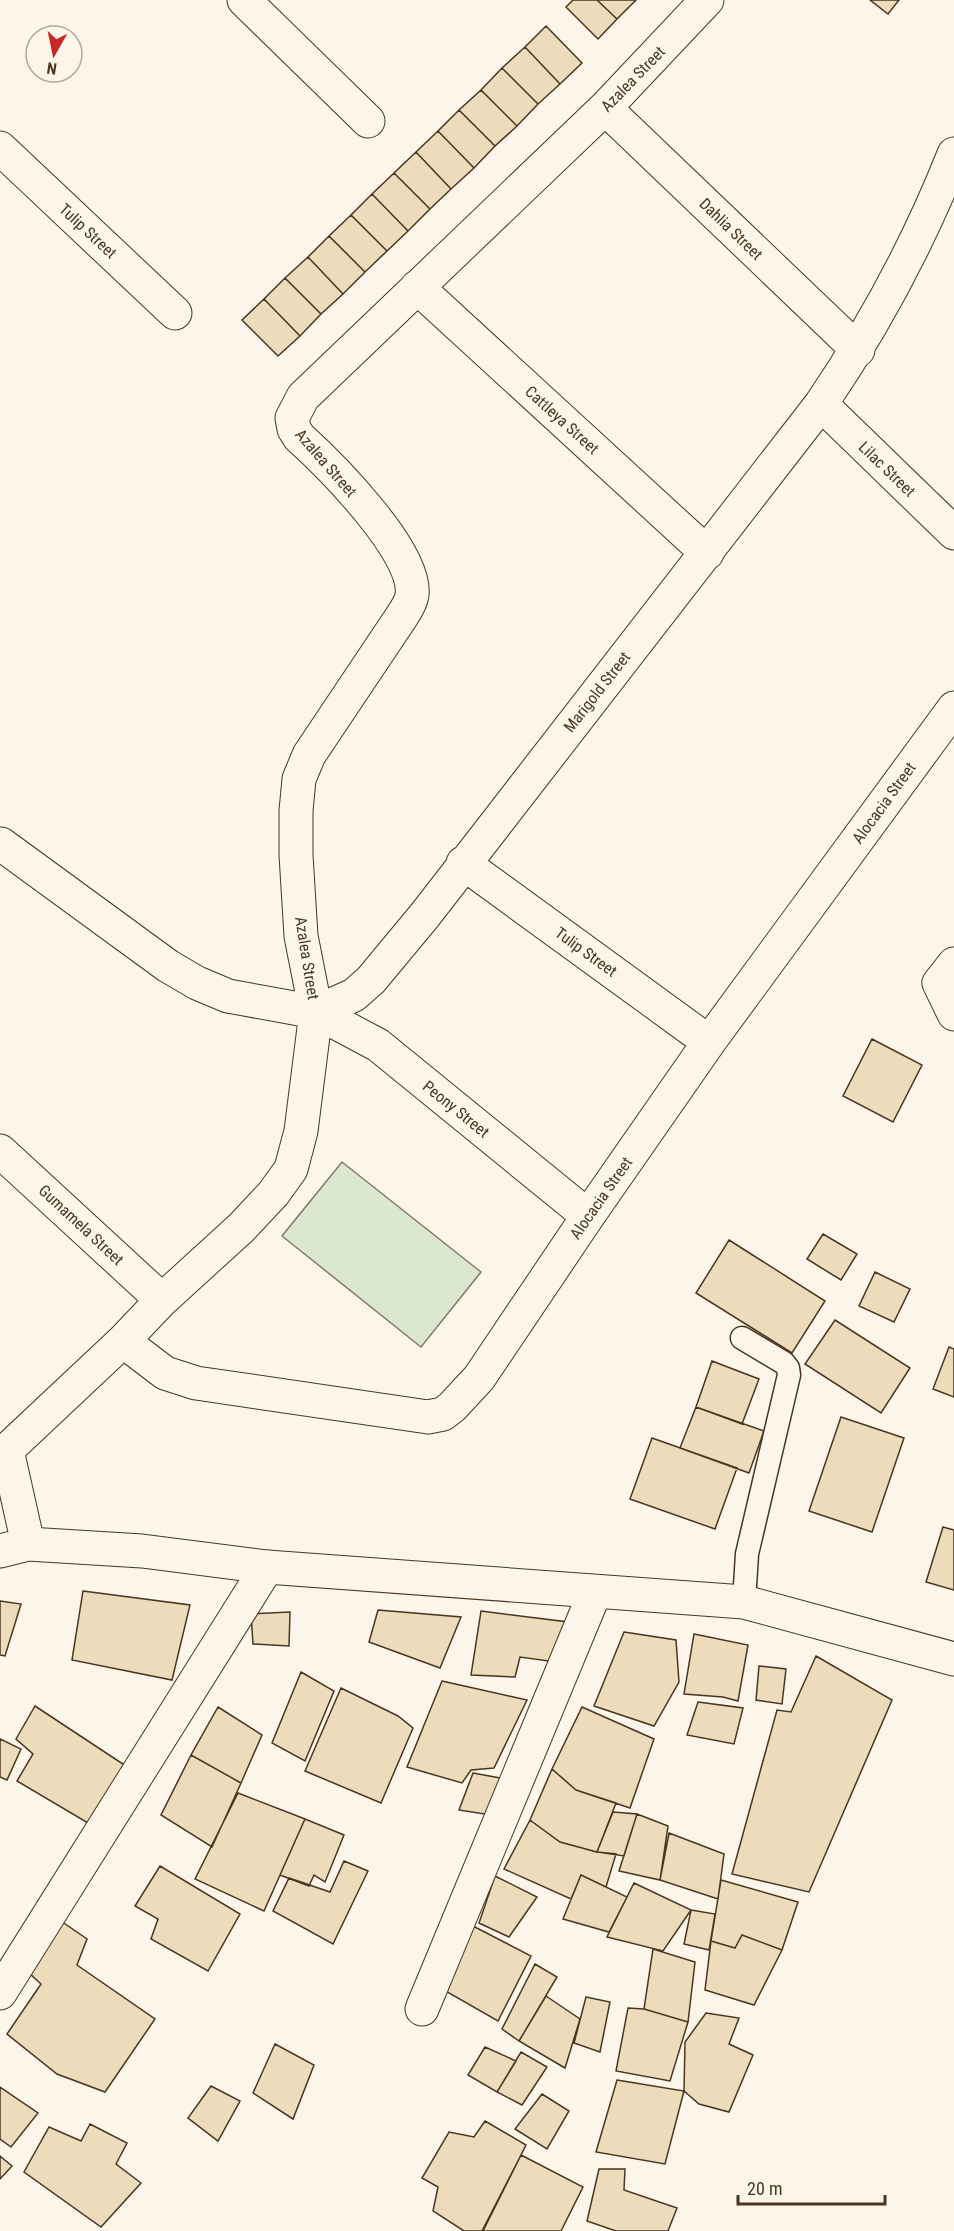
<svg xmlns="http://www.w3.org/2000/svg" width="954" height="2231" font-family="'Roboto Condensed',sans-serif">
	<rect width="100%" height="100%" fill="#fbf6e9"/>
	<!-- green -->
	<path fill="#dce7d0" stroke="#887966" stroke-width="1.5" d="M 342,1162 L 481,1272 L 421,1347 L 282,1236 Z"/>
	<!-- building -->
	<path fill="#ecdcbc" stroke="#4a3520" stroke-width="1.5" d="M 573,0 L 597,0 L 617,19 L 598,39 L 566,7 Z
		M 597,0 L 636,0 L 617,19 Z
		M 870,0 L 899,0 L 888,14 Z
		M 546,26 L 582,63 L 560,84 L 525,47 Z
		M 525,47 L 560,84 L 538,104 L 502,68 Z
		M 502,68 L 538,104 L 517,126 L 481,90 Z
		M 481,90 L 517,126 L 495,146 L 459,110 Z
		M 459,110 L 495,146 L 474,168 L 438,131 Z
		M 438,131 L 474,168 L 451,189 L 416,152 Z
		M 416,152 L 451,189 L 430,209 L 394,173 Z
		M 394,173 L 430,209 L 408,231 L 372,194 Z
		M 372,194 L 408,231 L 387,251 L 351,215 Z
		M 351,215 L 387,251 L 365,272 L 329,236 Z
		M 329,236 L 365,272 L 343,294 L 308,257 Z
		M 308,257 L 343,294 L 321,314 L 285,278 Z
		M 285,278 L 321,314 L 300,336 L 264,299 Z
		M 264,299 L 300,336 L 278,356 L 242,320 Z
		M 872,1039 L 922,1065 L 893,1122 L 843,1096 Z
		M 823,1234 L 857,1254 L 841,1280 L 807,1259 Z
		M 729,1240 L 825,1301 L 792,1353 L 696,1293 Z
		M 875,1272 L 910,1289 L 894,1322 L 859,1306 Z
		M 835,1320 L 910,1368 L 881,1413 L 805,1364 Z
		M 949,1347 L 954,1349 L 954,1397 L 933,1389 Z
		M 712,1361 L 759,1379 L 742,1424 L 696,1407 Z
		M 696,1407 L 764,1431 L 749,1473 L 680,1448 Z
		M 841,1417 L 904,1438 L 872,1532 L 809,1511 Z
		M 652,1438 L 737,1468 L 715,1529 L 630,1499 Z
		M 943,1527 L 954,1530 L 954,1590 L 926,1582 Z
		M 83,1591 L 190,1605 L 172,1680 L 72,1660 Z
		M 0,1601 L 21,1604 L 5,1656 L 0,1655 Z
		M 378,1610 L 461,1617 L 440,1668 L 369,1642 Z
		M 481,1611 L 568,1622 L 556,1662 L 520,1657 L 515,1677 L 471,1675 Z
		M 290,1612 L 289,1646 L 253,1644 L 251,1614 Z
		M 624,1632 L 676,1640 L 679,1682 L 654,1726 L 594,1706 Z
		M 694,1634 L 748,1645 L 738,1701 L 723,1697 L 684,1694 Z
		M 816,1656 L 892,1700 L 809,1892 L 732,1874 L 777,1710 L 791,1712 Z
		M 759,1666 L 786,1669 L 782,1704 L 756,1700 Z
		M 301,1672 L 334,1691 L 305,1761 L 272,1743 Z
		M 442,1681 L 527,1700 L 494,1768 L 471,1770 L 462,1783 L 407,1767 Z
		M 341,1688 L 398,1716 L 413,1728 L 381,1803 L 305,1771 Z
		M 698,1702 L 743,1708 L 734,1744 L 687,1735 Z
		M 35,1706 L 129,1768 L 93,1826 L 17,1781 L 33,1754 L 16,1739 Z
		M 218,1707 L 262,1735 L 241,1783 L 191,1755 Z
		M 582,1707 L 654,1739 L 630,1808 L 576,1790 L 552,1769 Z
		M 0,1739 L 21,1749 L 7,1780 L 0,1777 Z
		M 191,1755 L 241,1783 L 212,1847 L 161,1815 Z
		M 552,1769 L 576,1790 L 616,1803 L 597,1852 L 560,1842 L 530,1820 Z
		M 473,1773 L 511,1780 L 497,1816 L 459,1810 Z
		M 238,1793 L 305,1819 L 264,1911 L 195,1879 Z
		M 613,1812 L 637,1814 L 624,1856 L 597,1852 Z
		M 637,1814 L 668,1826 L 660,1880 L 619,1871 Z
		M 305,1819 L 344,1835 L 325,1882 L 314,1875 L 309,1886 L 280,1875 Z
		M 530,1820 L 560,1842 L 597,1852 L 616,1854 L 606,1887 L 581,1875 L 571,1899 L 504,1869 Z
		M 669,1833 L 724,1854 L 718,1899 L 660,1880 Z
		M 344,1861 L 368,1871 L 333,1944 L 273,1911 L 289,1878 L 330,1892 Z
		M 160,1866 L 240,1914 L 208,1971 L 151,1939 L 158,1919 L 135,1906 Z
		M 581,1875 L 627,1897 L 609,1932 L 563,1919 Z
		M 495,1876 L 537,1897 L 509,1937 L 479,1923 Z
		M 721,1880 L 798,1902 L 782,1950 L 742,1935 L 735,1948 L 711,1941 Z
		M 634,1883 L 691,1910 L 663,1951 L 607,1937 Z
		M 691,1910 L 715,1914 L 709,1950 L 684,1944 Z
		M 58,1919 L 87,1939 L 77,1965 L 155,2019 L 105,2092 L 57,2074 L 7,2034 L 41,1984 L 27,1971 Z
		M 471,1925 L 531,1956 L 498,2021 L 442,1989 Z
		M 742,1935 L 782,1950 L 754,2005 L 705,1990 L 711,1941 L 735,1948 Z
		M 653,1949 L 695,1962 L 688,2022 L 644,2009 Z
		M 535,1964 L 557,1977 L 519,2041 L 502,2029 Z
		M 546,1996 L 580,2019 L 565,2068 L 519,2041 Z
		M 586,1997 L 610,2002 L 600,2052 L 574,2043 Z
		M 628,2008 L 644,2009 L 688,2022 L 670,2081 L 616,2071 Z
		M 706,2013 L 739,2018 L 729,2044 L 753,2055 L 729,2112 L 699,2104 L 684,2091 L 685,2042 Z
		M 275,2044 L 314,2065 L 293,2119 L 253,2093 Z
		M 485,2047 L 516,2061 L 497,2092 L 468,2075 Z
		M 521,2052 L 547,2067 L 522,2105 L 497,2092 Z
		M 617,2080 L 684,2091 L 665,2164 L 596,2152 Z
		M 211,2086 L 240,2101 L 218,2141 L 188,2118 Z
		M 0,2087 L 38,2113 L 11,2147 L 0,2139 Z
		M 542,2094 L 569,2111 L 547,2149 L 515,2129 Z
		M 485,2121 L 526,2145 L 483,2231 L 464,2231 L 433,2211 L 438,2187 L 422,2178 L 449,2132 L 474,2137 Z
		M 90,2124 L 127,2143 L 116,2164 L 141,2183 L 101,2227 L 24,2172 L 49,2127 L 81,2141 Z
		M 521,2155 L 583,2187 L 561,2231 L 482,2231 Z
		M 0,2156 L 12,2166 L 0,2179 Z
		M 599,2169 L 625,2169 L 624,2190 L 677,2208 L 668,2231 L 616,2231 L 587,2221 Z"/>
	<g fill="none" stroke-linecap="round" stroke-linejoin="round">
		<defs>
			<path id="service" d="M 742,1338 L 784,1363 L 788,1368 L 789,1375 L 747,1554 L 744,1602"/>
			<path id="minor" d="M 244,0 L 368,121
				M 605,108 L 858,350
				M 0,148 L 175,313
				M 417,287 L 707,553
				M 821,404 L 954,533
				M 1,844 L 168,966 L 197,983 L 228,996 L 316,1012 L 378,1045 L 588,1216
				M 463,863 L 709,1042
				M 954,964 L 939,983 L 954,1014
				M 316,1012 L 354,995 L 371,980 L 425,915 L 821,404 C 876,323 918,245 954,154
				M 0,1151 L 162,1300
				M 123,1341 L 165,1373 L 196,1383 L 428,1417 L 443,1414 L 452,1407 L 479,1378 L 588,1216 L 709,1042 L 954,708
				M 7,1450 L 123,1341 L 162,1300 L 241,1228 L 273,1194 L 291,1169 L 301,1131 L 316,1012 L 301,936 L 296,855 L 296,811 L 299,779 L 309,755 L 402,616 C 406,610 411,602 412,595 C 418,553 330,465 299,437 L 294,429 L 292,418 L 303,397 L 605,108 L 707,0
				M 7,1450 L 28,1544
				M 0,1993 L 267,1567
				M 422,2009 L 595,1592"/>
			<path id="tertiary" d="M 0,1551 L 28,1544 L 142,1551 L 267,1567 L 744,1602 L 954,1659"/>
		</defs>
		<!-- service casing -->
		<use href="#service" stroke="#4a3520" stroke-width="25"/>
		<!-- minor casing -->
		<use href="#minor" stroke="#4a3520" stroke-width="35"/>
		<!-- tertiary casing -->
		<use href="#tertiary" stroke="#4a3520" stroke-width="35"/>
		<!-- service -->
		<use href="#service" stroke="#fbf6e9" stroke-width="22"/>
		<!-- minor -->
		<use href="#minor" stroke="#fbf6e9" stroke-width="33"/>
		<!-- tertiary -->
		<use href="#tertiary" stroke="#fbf6e9" stroke-width="33"/>
	</g>
	<g text-anchor="middle" dominant-baseline="central" stroke-width="4.5" stroke-linejoin="round" paint-order="stroke">
		<!-- street labels -->
		<g font-size="16" fill="#4a3520" stroke="#fbf6e9">
			<text transform="translate(633 79) rotate(-46)">Azalea Street</text>
			<text transform="translate(731 229) rotate(44)">Dahlia Street</text>
			<text transform="translate(88 231) rotate(43)">Tulip Street</text>
			<text transform="translate(562 420) rotate(42)">Cattleya Street</text>
			<text transform="translate(326 463) rotate(49)">Azalea Street</text>
			<text transform="translate(887 469) rotate(44)">Lilac Street</text>
			<text transform="translate(597 692) rotate(-52)">Marigold Street</text>
			<text transform="translate(884 803) rotate(-54)">Alocacia Street</text>
			<text transform="translate(586 952) rotate(36)">Tulip Street</text>
			<text transform="translate(307 958) rotate(81)">Azalea Street</text>
			<text transform="translate(456 1109) rotate(39)">Peony Street</text>
			<text transform="translate(601 1198) rotate(-55)">Alocacia Street</text>
			<text transform="translate(81 1225) rotate(43)">Gumamela Street</text>
		</g>
	</g>
	<!-- north arrow -->
	<g transform="translate(54 54) rotate(189)"><circle r="28" fill="#fbf6e9" stroke="#b4a999" stroke-width="1.5"/>
	<path d="M0-4.5L10 22L0 15L-10 22Z" fill="#c62828"/>
	<text y="-9" font-size="16" font-weight="bold" text-anchor="middle" fill="#4a3520">N</text>
	</g>
	<!-- scale -->
	<path d="M738 2195v9h147v-9" fill="none" stroke="#4a3520" stroke-width="3"/>
	<text x="747" y="2195" font-size="18" fill="#4a3520" stroke="#fbf6e9" stroke-width="4.5" paint-order="stroke">20 m</text>
</svg>
